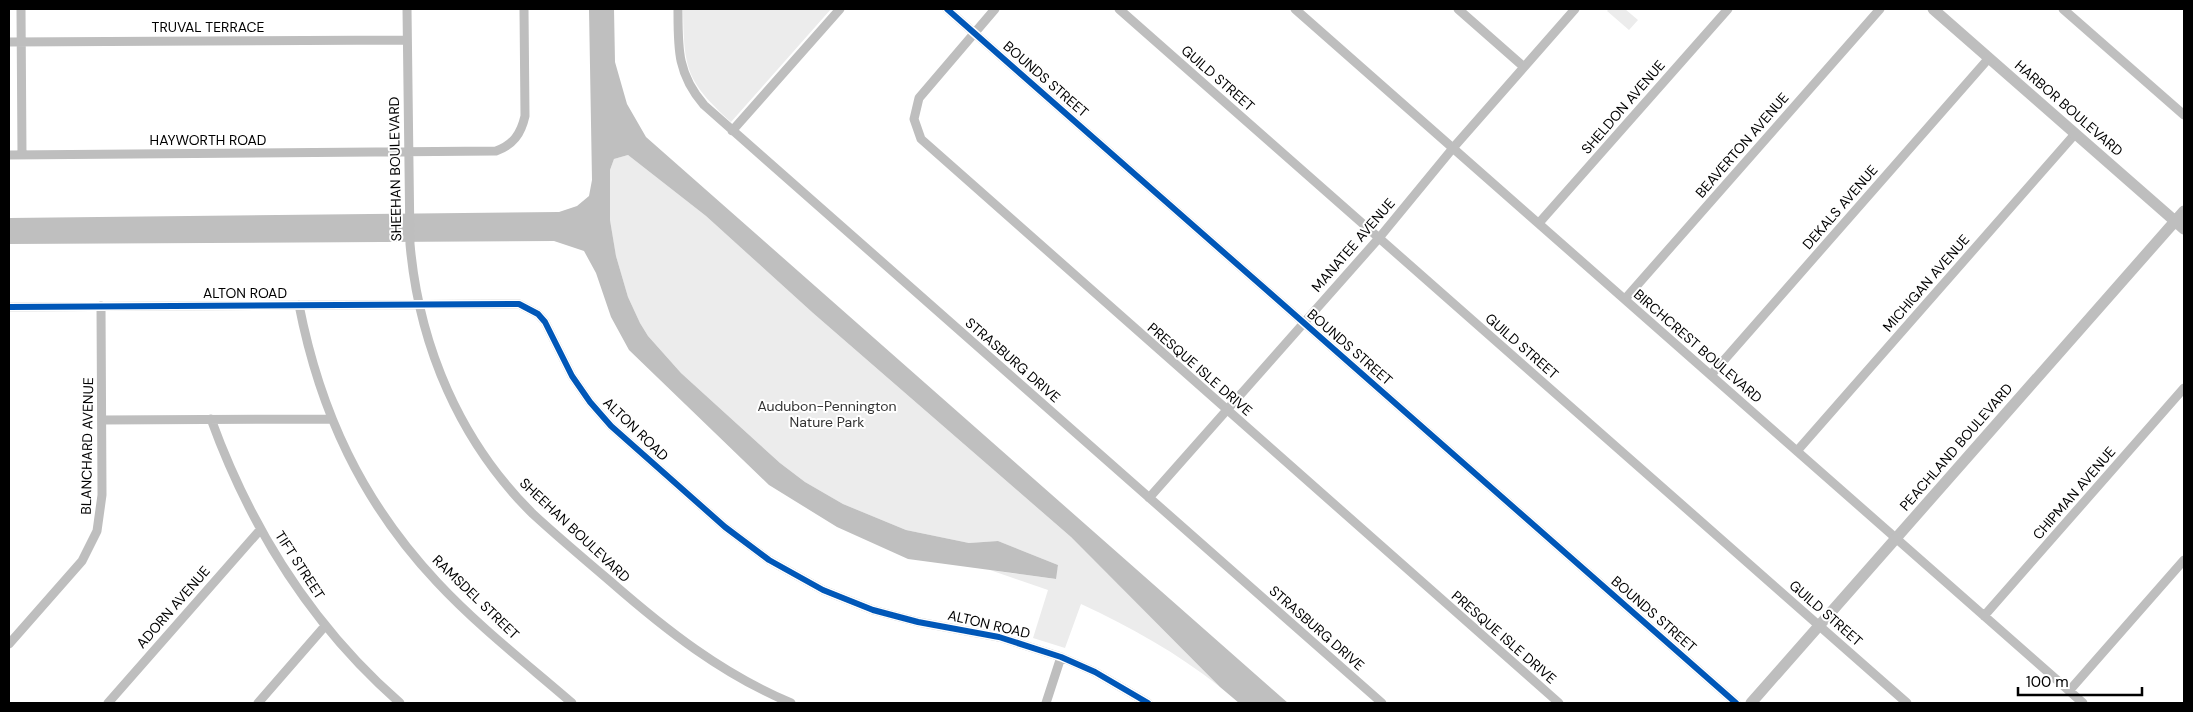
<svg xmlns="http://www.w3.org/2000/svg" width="2193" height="712" font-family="'DM Sans',sans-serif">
	<rect width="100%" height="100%" fill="#fff"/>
	<!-- green -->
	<path fill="#ececec" d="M 683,9 L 831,9 L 731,122 C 686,81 684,69 683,9 Z
		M 1609,9 L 1625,9 L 1638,20 L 1629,30 L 1607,11 Z
		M 628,155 L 706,216 L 813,313 L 1071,537 L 1220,687 C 1177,653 1131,627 1081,604 L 1065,648 L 1033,638 L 1048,590 L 990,570 L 1055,579 L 1058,565 L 998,541 L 969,543 L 906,530 L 843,504 L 805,482 L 780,463 L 681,373 L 648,336 L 640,323 L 628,297 L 616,256 L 610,220 L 610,170 L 614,159 Z"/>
	<!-- water -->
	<path fill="#bfbfbf" d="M 589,9 L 614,9 L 615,62 L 627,104 L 646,137 L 1288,703 L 1239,703 L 1220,687 L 1071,537 L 813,313 L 706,216 L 628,155 L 614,159 L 610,170 L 610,220 L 616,256 L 628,297 L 640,323 L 648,336 L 681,373 L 780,463 L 805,482 L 843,504 L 906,530 L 969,543 L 998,541 L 1058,565 L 1056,579 L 908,559 L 837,527 L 769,485 L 629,350 L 611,317 L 596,273 L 584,251 L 554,241 L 9,244 L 9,218 L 559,212 L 577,206 L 589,196 L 592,180 Z"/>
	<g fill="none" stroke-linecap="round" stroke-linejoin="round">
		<!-- canal -->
		<path stroke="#bfbfbf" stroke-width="9" d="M 2063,9 L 2184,115"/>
		<!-- minor -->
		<path stroke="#bebebe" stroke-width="9" d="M 21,9 L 22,155
			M 407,9 L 410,244 C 419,346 460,442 533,514 C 558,537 584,559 610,581 C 666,630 722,674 791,703
			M 678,9 C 678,48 677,74 704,105 L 1382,703
			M 947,9 L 1736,703
			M 995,9 L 919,98 L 914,119 L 921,139 L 1559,703
			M 1119,9 L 1907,703
			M 1295,9 L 2083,703
			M 1458,9 L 1524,67
			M 9,42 L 407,40
			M 732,131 L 840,9
			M 9,155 L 496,151 C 513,145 521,134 525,116 L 524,9
			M 1539,223 L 1728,9
			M 1625,299 L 1880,9
			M 299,305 C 320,412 362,502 437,582 C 478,626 527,664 572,703
			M 9,307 L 519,304 L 538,314 L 545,322 L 572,376 L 590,402 L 611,426 L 725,527 L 769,560 L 823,590 L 873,610 L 918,622 L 999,637 L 1061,657 L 1095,672 L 1148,703
			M 1711,375 L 1989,58
			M 211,419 C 251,529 312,626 400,703
			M 102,420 L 331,419
			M 1797,451 L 2075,134
			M 1149,498 L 1379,238 L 1453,148 L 1575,9
			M 1984,616 L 2184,388
			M 9,644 L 82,561 L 97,531 L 102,495 L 101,306
			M 2069,691 L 2184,560
			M 108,703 L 260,530
			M 258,703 L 325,626
			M 1046,703 L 1061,657"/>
		<!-- tertiary -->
		<path stroke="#bebebe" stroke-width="11" d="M 1933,9 L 2184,229
			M 1751,703 L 2184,211"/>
		<defs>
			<path id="cycleway" d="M 947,9 L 1736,703
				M 9,307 L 519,304 L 538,314 L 545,322 L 572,376 L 590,402 L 611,426 L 725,527 L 769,560 L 823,590 L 873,610 L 918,622 L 999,637 L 1061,657 L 1095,672 L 1148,703"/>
		</defs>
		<!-- cycleway casing -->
		<use href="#cycleway" stroke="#fff" stroke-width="9"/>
		<!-- cycleway -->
		<use href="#cycleway" stroke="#0057b8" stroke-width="6"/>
	</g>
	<g text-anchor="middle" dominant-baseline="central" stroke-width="4" stroke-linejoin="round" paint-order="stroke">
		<!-- street labels -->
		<g font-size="14" fill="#000" stroke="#fff">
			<text x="208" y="27">TRUVAL TERRACE</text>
			<text transform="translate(1218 78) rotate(41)">GUILD STREET</text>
			<text transform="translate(1046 79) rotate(41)">BOUNDS STREET</text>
			<text transform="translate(1623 107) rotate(-49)">SHELDON AVENUE</text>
			<text transform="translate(2069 108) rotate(41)">HARBOR BOULEVARD</text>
			<text x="208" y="140">HAYWORTH ROAD</text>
			<text transform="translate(1742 145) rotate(-49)">BEAVERTON AVENUE</text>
			<text transform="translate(395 169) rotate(-91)">SHEEHAN BOULEVARD</text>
			<text transform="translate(1840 207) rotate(-49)">DEKALS AVENUE</text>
			<text transform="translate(1353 245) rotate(-49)">MANATEE AVENUE</text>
			<text transform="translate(1926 283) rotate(-49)">MICHIGAN AVENUE</text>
			<text x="245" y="293">ALTON ROAD</text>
			<text transform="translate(1522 346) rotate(41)">GUILD STREET</text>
			<text transform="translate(1698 346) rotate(41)">BIRCHCREST BOULEVARD</text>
			<text transform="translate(1350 347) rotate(41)">BOUNDS STREET</text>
			<text transform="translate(1013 360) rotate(41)">STRASBURG DRIVE</text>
			<text transform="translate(1200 369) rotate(41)">PRESQUE ISLE DRIVE</text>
			<text transform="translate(636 429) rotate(44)">ALTON ROAD</text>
			<text transform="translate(87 446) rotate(-89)">BLANCHARD AVENUE</text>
			<text transform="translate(1956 447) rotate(-49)">PEACHLAND BOULEVARD</text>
			<text transform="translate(2074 493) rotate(-49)">CHIPMAN AVENUE</text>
			<text transform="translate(575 530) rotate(43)">SHEEHAN BOULEVARD</text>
			<text transform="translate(300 565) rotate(57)">TIFT STREET</text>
			<text transform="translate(476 597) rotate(44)">RAMSDEL STREET</text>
			<text transform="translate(173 607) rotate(-49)">ADORN AVENUE</text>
			<text transform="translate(1826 613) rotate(41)">GUILD STREET</text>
			<text transform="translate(1654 614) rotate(41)">BOUNDS STREET</text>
			<text transform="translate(989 624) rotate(13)">ALTON ROAD</text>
			<text transform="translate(1317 628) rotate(41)">STRASBURG DRIVE</text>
			<text transform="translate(1504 637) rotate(41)">PRESQUE ISLE DRIVE</text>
		</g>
		<!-- park labels -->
		<g font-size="14" fill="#333" stroke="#fff">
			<text x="827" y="406">Audubon-Pennington<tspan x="827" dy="16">Nature Park</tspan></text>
		</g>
	</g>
	<!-- border -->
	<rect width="2193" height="712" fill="none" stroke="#000000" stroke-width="20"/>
	<!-- scale -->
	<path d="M2018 687v8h124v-8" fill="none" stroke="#000000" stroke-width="2.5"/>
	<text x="2026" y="687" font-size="15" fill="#000000" stroke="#ffffff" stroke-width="4" paint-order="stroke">100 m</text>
</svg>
